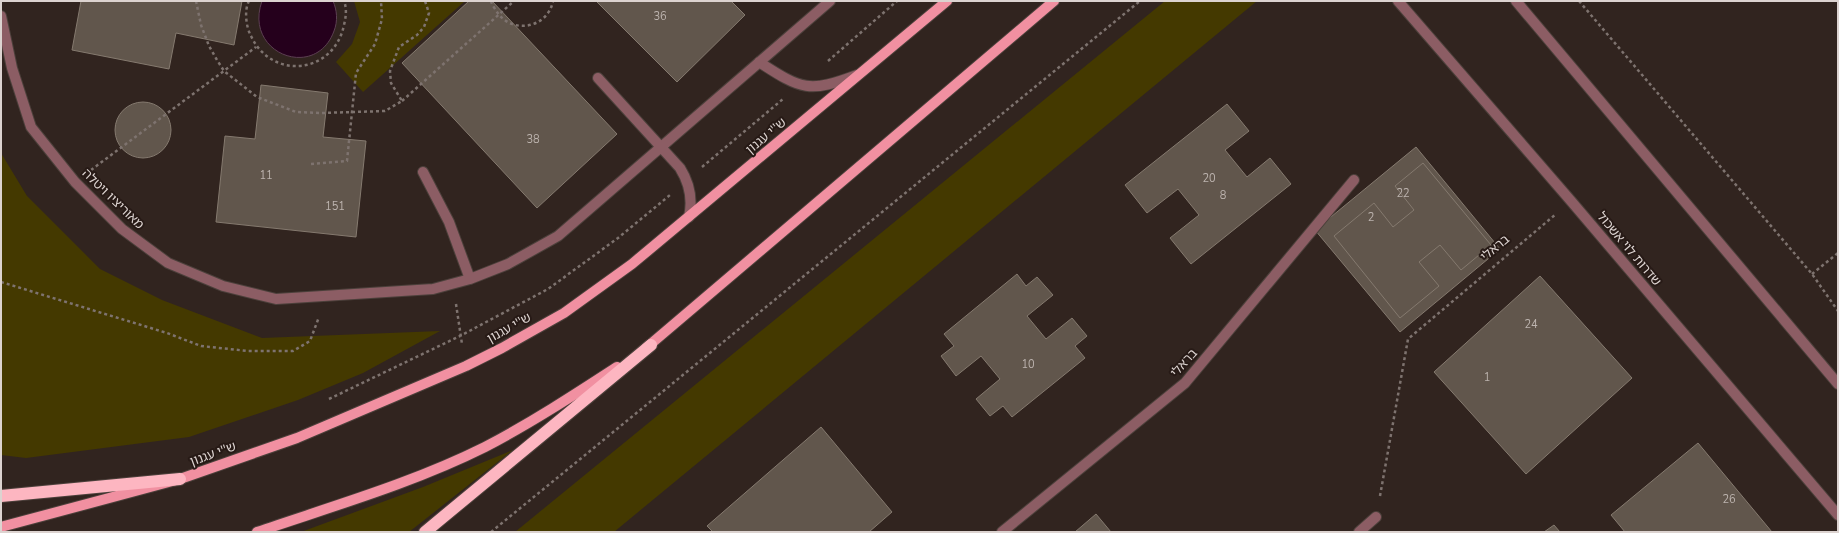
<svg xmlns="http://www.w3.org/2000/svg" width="1839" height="533" font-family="'Nunito Sans','Noto Sans Hebrew',sans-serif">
	<rect width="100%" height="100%" fill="#31241f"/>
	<!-- green -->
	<path fill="#443900" d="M 354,1 L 465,1 L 363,92 L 336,62 L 352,44 L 360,22 Z
		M 1165,1 L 1257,1 L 614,532 L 515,532 Z
		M 1,153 L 27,196 L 100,269 L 162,300 L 262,338 L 440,331 L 363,373 L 298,400 L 189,437 L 26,458 L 1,455 Z
		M 513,450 L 409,532 L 301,532 L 423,487 Z"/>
	<!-- water -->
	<path fill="#25001c" stroke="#5c3f52" d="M 262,1 L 333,1 C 337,10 338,21 334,31 C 316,81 243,54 262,1 Z"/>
	<!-- building -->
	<path fill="#61564c" stroke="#857a6f" d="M 81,1 L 242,1 L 234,45 L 176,33 L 169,69 L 72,50 Z
		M 469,1 L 492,1 L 617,134 L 537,208 L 402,63 Z
		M 596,1 L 731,1 L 745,15 L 677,82 Z
		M 261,85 L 328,93 L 323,137 L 366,141 L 356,237 L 216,222 L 225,136 L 255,139 Z
		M115 130a28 28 0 1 1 56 0a28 28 0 1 1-56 0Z
		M 1227,104 L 1249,131 L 1225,150 L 1247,177 L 1270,158 L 1291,184 L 1191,264 L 1170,238 L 1199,215 L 1178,189 L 1147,213 L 1125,185 Z
		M 1416,147 L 1500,249 L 1400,332 L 1315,230 Z
		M 1423,163 L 1491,245 L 1461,270 L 1440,245 L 1419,262 L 1439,286 L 1400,318 L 1334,236 L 1374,203 L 1393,227 L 1414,210 L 1395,186 Z
		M 1017,274 L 1026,286 L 1037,277 L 1053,295 L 1027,316 L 1046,339 L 1072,318 L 1087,336 L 1075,346 L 1085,358 L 1012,417 L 1003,406 L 990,416 L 976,399 L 1000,379 L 981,356 L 956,376 L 941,356 L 954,346 L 944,334 Z
		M 1540,276 L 1632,378 L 1526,474 L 1434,372 Z
		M 821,427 L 892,512 L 869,532 L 713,532 L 707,526 Z
		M 1698,443 L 1772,532 L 1625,532 L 1611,515 Z
		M 1096,514 L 1111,532 L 1075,532 Z
		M 1554,525 L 1560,532 L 1544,532 Z"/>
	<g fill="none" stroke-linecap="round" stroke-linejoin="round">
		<defs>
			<path id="minor" d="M 1398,1 L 1571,201 L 1838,515
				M 1516,1 L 1838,384
				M 1,16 L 12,68 L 31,127 L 75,182 L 122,229 L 168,263 L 223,286 L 276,299 L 433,289 L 470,279 L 508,264 L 558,236 L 830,1
				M 759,62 C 802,90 809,93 857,75
				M 598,78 L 680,168 C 690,184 693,199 689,217
				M 423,172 L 449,222 L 470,279
				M 1002,532 L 1185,383 L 1354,180
				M 1359,532 L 1376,517"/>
			<path id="major" d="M 646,348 L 1054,1
				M 1,527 L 180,479 L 297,438 L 466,366 L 502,348 L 564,313 L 632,264 L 947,1
				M 257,532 C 333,506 413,483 485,447 C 531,423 574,395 617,367"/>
			<path id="highway" d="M 1,496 L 180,479
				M 425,532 L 651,345"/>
		</defs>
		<!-- minor casing -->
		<use href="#minor" stroke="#4c403b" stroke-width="12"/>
		<!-- major casing -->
		<use href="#major" stroke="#4c403b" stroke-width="12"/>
		<!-- highway casing -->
		<use href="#highway" stroke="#4c403b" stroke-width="14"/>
		<!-- path -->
		<path stroke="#7e736f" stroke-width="2.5" stroke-dasharray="3 3" stroke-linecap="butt" d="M 196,1 L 201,25 L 209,46 L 217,60 L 224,71 L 257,97 L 296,112 L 322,113 L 385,111 L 402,101 L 391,83 L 390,71 L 399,47 L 417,35 L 424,27 L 429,13 L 425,1
			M 249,1 C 244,10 246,27 251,36 C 272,81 334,74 344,25 C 346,16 347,9 344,1
			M 491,1 C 492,5 495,9 497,12 C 512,35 548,28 553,1
			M 1579,1 L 1812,274 L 1838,311
			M 828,61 L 897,1
			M 402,101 L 514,1
			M 311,164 L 347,161 L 356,73 L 375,44 L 382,19 L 381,1
			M 702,167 L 783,99
			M 91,170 L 256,47
			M 1812,274 L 1838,253
			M 1,282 L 167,333 L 201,346 L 248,351 L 293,351 L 310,341 L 319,317
			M 456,304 L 462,344
			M 329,399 L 460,336 L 548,289 L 618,238 L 670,195
			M 1380,496 L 1408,339 L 1556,214
			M 491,532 L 1140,1"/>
		<!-- minor -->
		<use href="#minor" stroke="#8c5d64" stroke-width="10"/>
		<!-- major -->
		<use href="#major" stroke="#f190a1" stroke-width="10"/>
		<!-- highway -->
		<use href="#highway" stroke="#fdb6c1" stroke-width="12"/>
	</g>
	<g text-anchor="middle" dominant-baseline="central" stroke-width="4" stroke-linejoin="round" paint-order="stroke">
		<!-- number labels -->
		<g font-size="11" fill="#bdb4af">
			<text x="660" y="16">36</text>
			<text x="533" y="139">38</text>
			<text x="266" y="175">11</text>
			<text x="1209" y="178">20</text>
			<text x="1403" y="193">22</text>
			<text x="1223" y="195">8</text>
			<text x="335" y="206">151</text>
			<text x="1371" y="217">2</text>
			<text x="1531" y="324">24</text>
			<text x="1028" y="364">10</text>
			<text x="1487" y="377">1</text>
			<text x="1729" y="499">26</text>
		</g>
		<!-- street labels -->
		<g font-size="13" fill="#dcd3d0" stroke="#271a16">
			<text transform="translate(766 136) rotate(-40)">ש''י עגנון</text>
			<text transform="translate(113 199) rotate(44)">מאוריציו ויטלה</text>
			<text transform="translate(1495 248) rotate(-40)">בראלי</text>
			<text transform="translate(1629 249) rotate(50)">שדרות לוי אשכול</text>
			<text transform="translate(509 328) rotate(-29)">ש''י עגנון</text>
			<text transform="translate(1184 363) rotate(-48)">בראלי</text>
			<text transform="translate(213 454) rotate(-20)">ש''י עגנון</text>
		</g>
	</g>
	<!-- border -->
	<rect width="1839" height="533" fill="none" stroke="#dcd3d0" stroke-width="4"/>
</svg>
